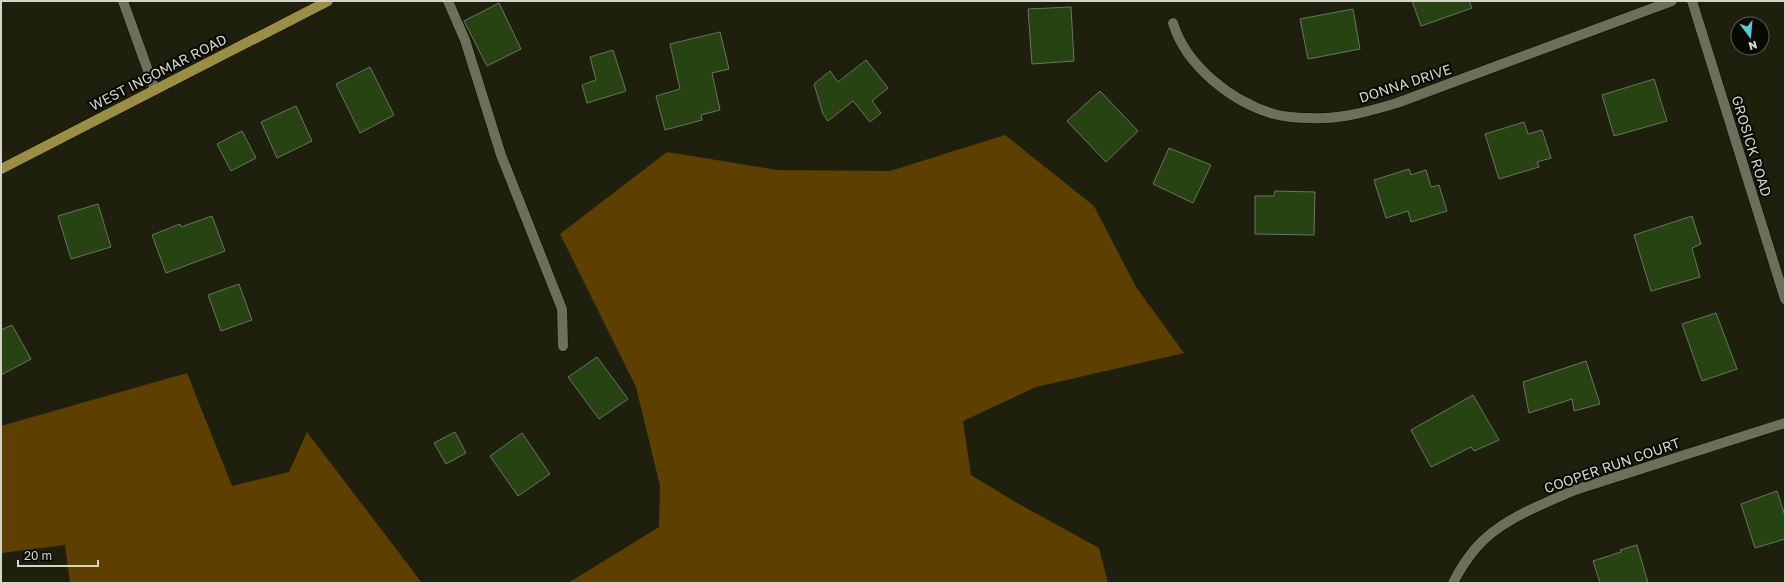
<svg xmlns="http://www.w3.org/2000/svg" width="1786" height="584" font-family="'Golos Text',sans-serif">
	<rect width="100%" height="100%" fill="#1e200d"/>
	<!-- forest -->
	<path fill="#5d3f00" d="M 1005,135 L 1094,206 L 1136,287 L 1184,353 L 1036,387 L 963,421 L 971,475 L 1019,504 L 1099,548 L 1108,583 L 568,583 L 659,527 L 660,486 L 636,387 L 560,234 L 667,152 L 777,170 L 890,171 Z
		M 187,373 L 232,486 L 289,472 L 307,432 L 422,583 L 70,583 L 65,545 L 1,553 L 1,426 Z"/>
	<!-- building -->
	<path fill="#284312" stroke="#687561" d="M 1412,1 L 1469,1 L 1472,8 L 1421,26 Z
		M 499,3 L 521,49 L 487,66 L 464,21 Z
		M 1071,7 L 1074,61 L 1032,64 L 1028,9 Z
		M 1353,9 L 1360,49 L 1308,59 L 1300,19 Z
		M 720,32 L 729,69 L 712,73 L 720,110 L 701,115 L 702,120 L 665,130 L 656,96 L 680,89 L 670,44 Z
		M 613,50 L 626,91 L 587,103 L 582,85 L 596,80 L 590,57 Z
		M 866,60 L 888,88 L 872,101 L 881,113 L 870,122 L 853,101 L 828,121 L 823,114 L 814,84 L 830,71 L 838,82 Z
		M 370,67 L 394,115 L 360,133 L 336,84 Z
		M 1654,79 L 1667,121 L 1614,136 L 1602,95 Z
		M 1100,91 L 1138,131 L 1106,162 L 1067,121 Z
		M 296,106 L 312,141 L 277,158 L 261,122 Z
		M 1524,122 L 1528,134 L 1542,130 L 1551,158 L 1537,162 L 1539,167 L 1499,179 L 1485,134 Z
		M 242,131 L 256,158 L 231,171 L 217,144 Z
		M 1169,148 L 1211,165 L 1193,203 L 1153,184 Z
		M 1409,169 L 1411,175 L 1426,170 L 1431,187 L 1439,185 L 1447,211 L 1411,222 L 1408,211 L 1386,218 L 1374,180 Z
		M 1275,191 L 1315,192 L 1314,235 L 1255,234 L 1255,196 L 1274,196 Z
		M 98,204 L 111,247 L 71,259 L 58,216 Z
		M 212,216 L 225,251 L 166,273 L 152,235 L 180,224 L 181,227 Z
		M 1692,216 L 1701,244 L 1692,248 L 1700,277 L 1651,291 L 1634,235 Z
		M 239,284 L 252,320 L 221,331 L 208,295 Z
		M 1716,313 L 1737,369 L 1702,381 L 1682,324 Z
		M 12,325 L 31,359 L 1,375 L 1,330 Z
		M 597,357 L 628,399 L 599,419 L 568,377 Z
		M 1586,361 L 1600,404 L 1574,411 L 1572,399 L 1529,413 L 1523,382 Z
		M 1473,395 L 1499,440 L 1474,451 L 1471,447 L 1431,467 L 1411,430 Z
		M 455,432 L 466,453 L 446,464 L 434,443 Z
		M 522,433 L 550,474 L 518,496 L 490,456 Z
		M 1777,491 L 1785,516 L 1785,539 L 1755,548 L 1741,504 Z
		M 1637,545 L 1648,583 L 1600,583 L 1593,561 L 1621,552 L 1620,550 Z"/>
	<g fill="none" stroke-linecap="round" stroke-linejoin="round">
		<defs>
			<path id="service" d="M 123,1 L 155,90
				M 448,1 L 465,40 L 501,155 L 562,309 L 563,346"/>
			<path id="minor" d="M 1692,1 L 1785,299
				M 1173,23 C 1186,66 1232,102 1274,114 C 1285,117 1299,118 1310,118 C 1340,120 1369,111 1397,103 L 1672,1
				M 1453,583 C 1459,571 1466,560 1475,549 C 1499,520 1541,505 1575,490 L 1785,423"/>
			<path id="primary" d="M 1,169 L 328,1"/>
		</defs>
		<!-- service casing -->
		<use href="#service" stroke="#080a00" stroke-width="11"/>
		<!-- minor casing -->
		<use href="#minor" stroke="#080a00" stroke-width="11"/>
		<!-- primary casing -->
		<use href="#primary" stroke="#080a00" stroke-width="11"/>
		<!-- service -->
		<use href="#service" stroke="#6c6f59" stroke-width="10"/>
		<!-- minor -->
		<use href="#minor" stroke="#6c6f59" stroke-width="10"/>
		<!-- primary -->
		<use href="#primary" stroke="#9a8e45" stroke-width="10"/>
	</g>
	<g text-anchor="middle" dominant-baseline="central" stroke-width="4" stroke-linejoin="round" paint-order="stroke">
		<!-- street labels -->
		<g font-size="14" fill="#d2d5c8" stroke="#080903">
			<text transform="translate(158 72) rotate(-27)">WEST INGOMAR ROAD</text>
			<text transform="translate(1405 83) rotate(-18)">DONNA DRIVE</text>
			<text transform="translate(1752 146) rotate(73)">GROSICK ROAD</text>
			<text transform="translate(1612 465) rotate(-19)">COOPER RUN COURT</text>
		</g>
	</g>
	<!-- border -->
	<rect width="1786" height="584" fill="none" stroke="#d2d5c8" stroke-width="4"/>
	<!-- north arrow -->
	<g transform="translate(1750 36) rotate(164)"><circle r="19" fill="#080903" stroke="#595b52"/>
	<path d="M0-3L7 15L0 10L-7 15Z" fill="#53cbdb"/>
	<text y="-6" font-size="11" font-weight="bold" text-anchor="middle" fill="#d2d5c8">N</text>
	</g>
	<!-- scale -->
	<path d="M18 560v6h80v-6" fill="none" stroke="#d2d5c8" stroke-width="2"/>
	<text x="24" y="560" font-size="12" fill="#d2d5c8" stroke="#080903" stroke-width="3" paint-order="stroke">20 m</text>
</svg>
